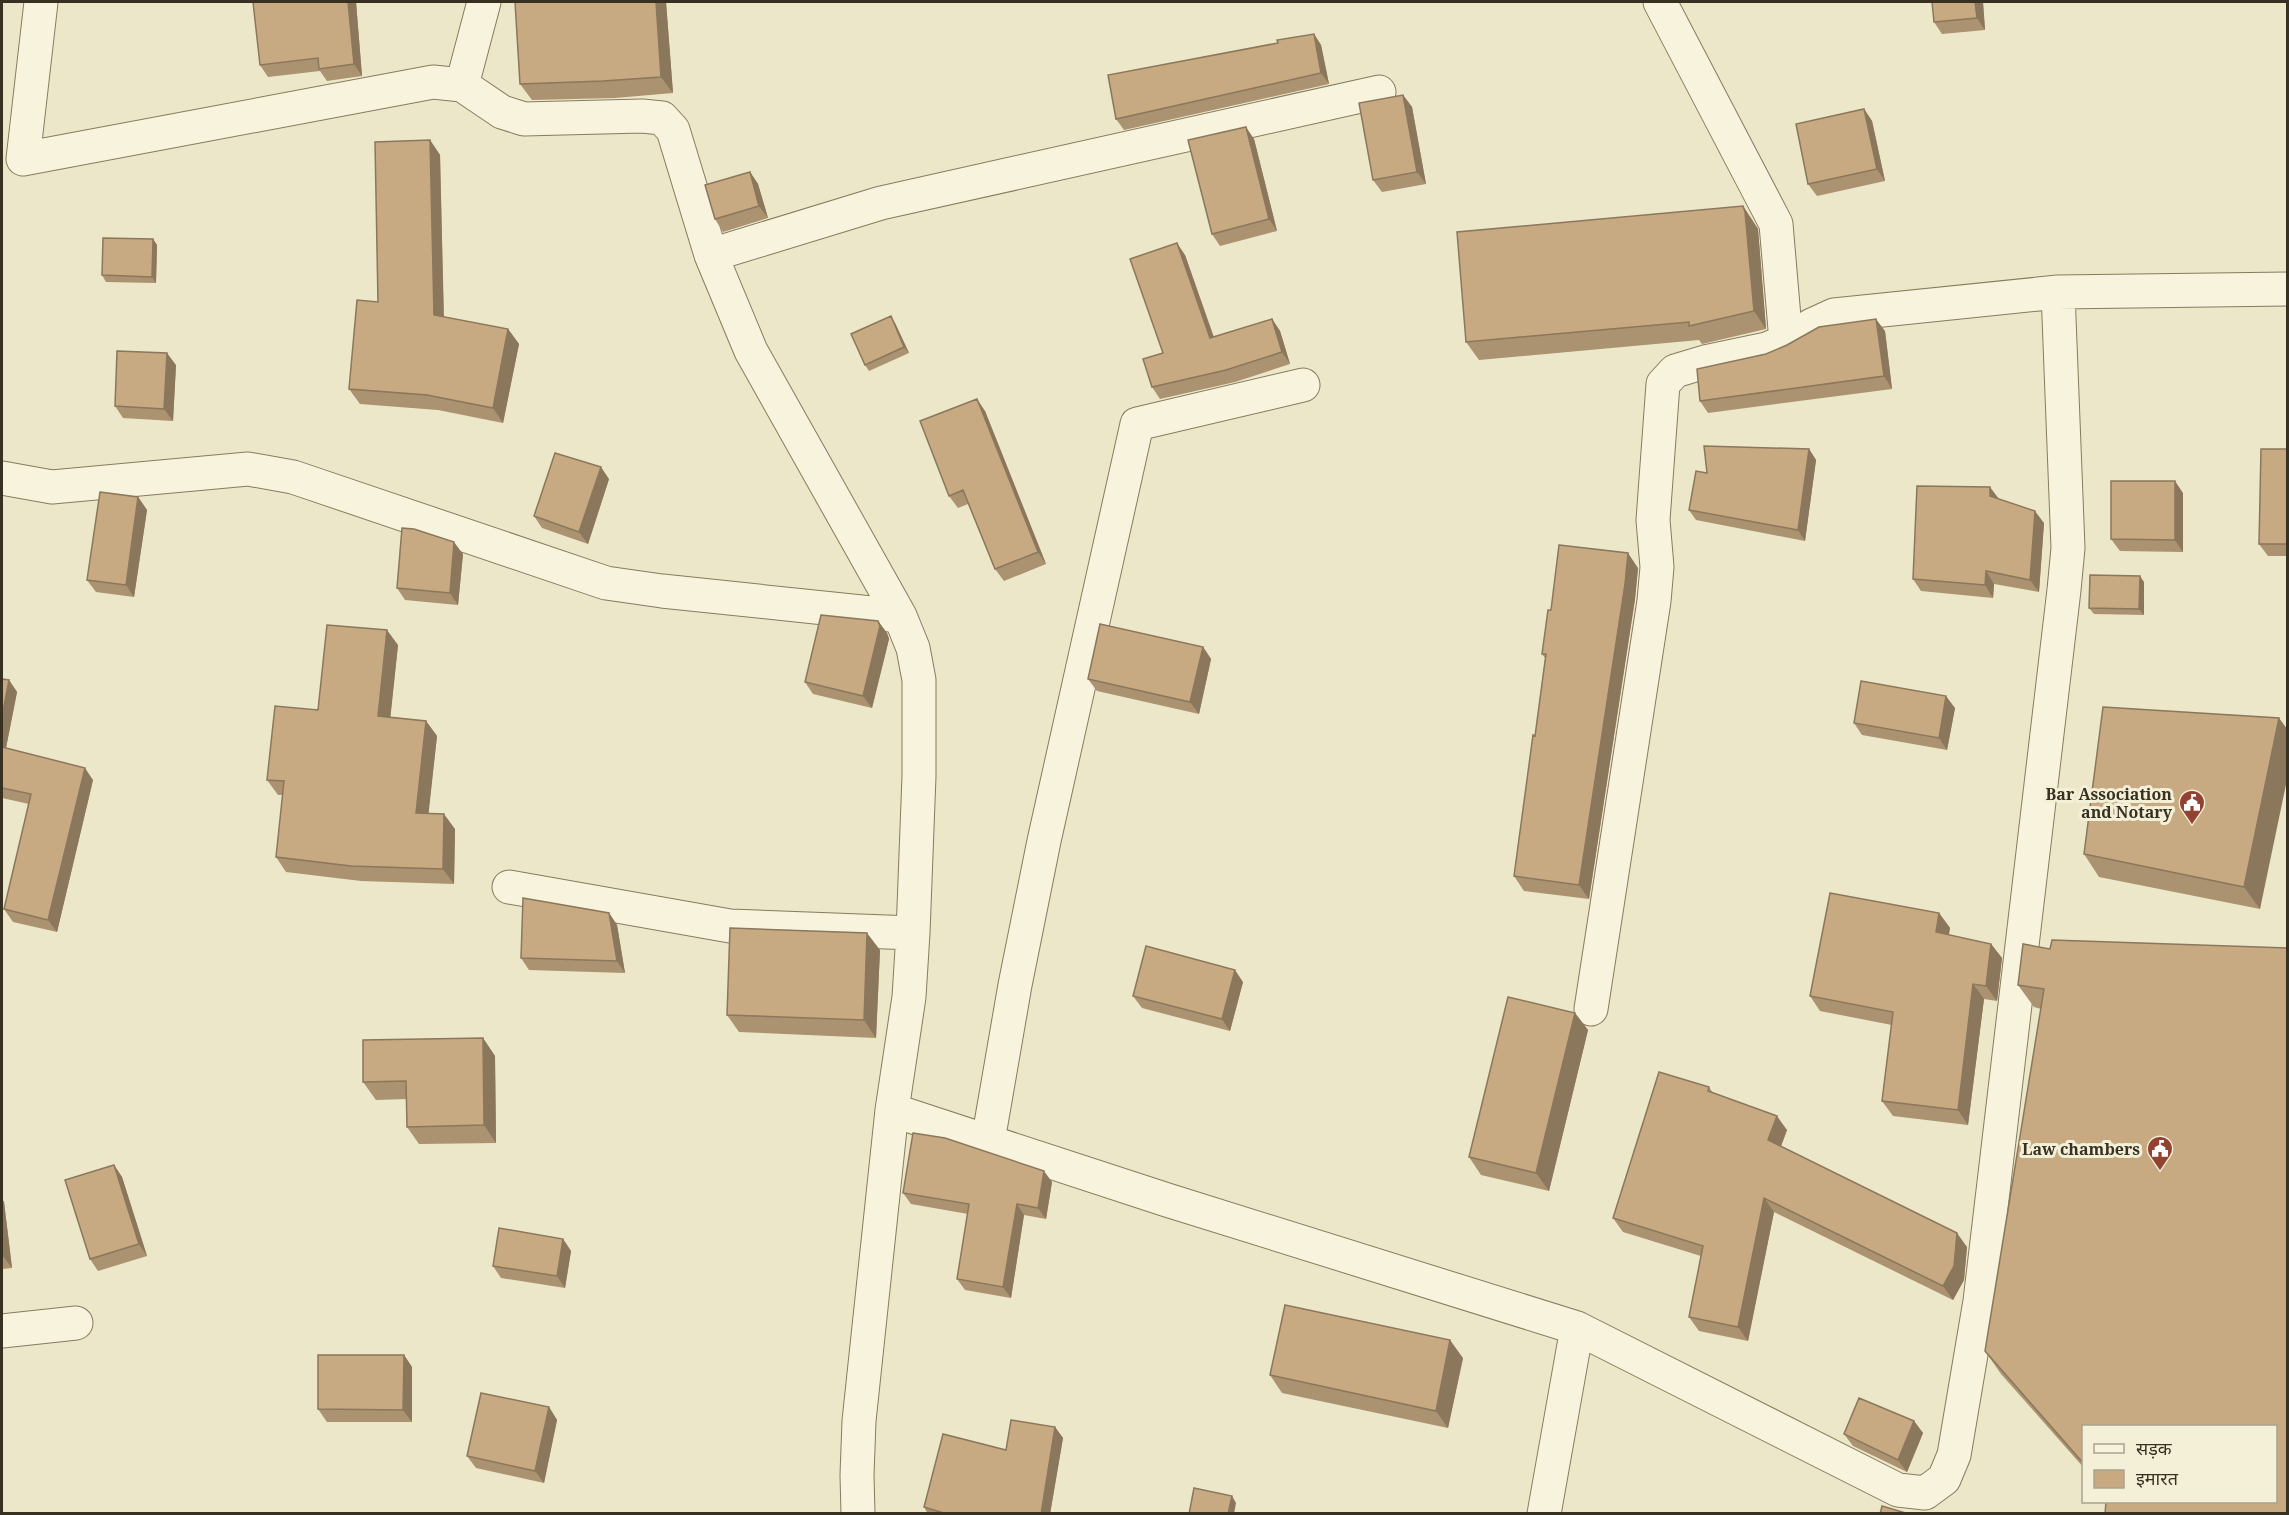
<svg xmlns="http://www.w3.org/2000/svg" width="2289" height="1515" font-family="'Noto Serif','Noto Sans Devanagari',serif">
	<rect width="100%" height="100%" fill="#ece7c9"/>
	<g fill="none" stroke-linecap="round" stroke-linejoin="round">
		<defs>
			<path id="minor" d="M 41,2 L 23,159 L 433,82 L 462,85 L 502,112 L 524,119 L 642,116 L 662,118 L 673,130 L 711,255 L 751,351 L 900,616 L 913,648 L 919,680 L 919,776 L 913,933 L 909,997 L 892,1110 L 859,1421 L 857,1475 L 858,1514
				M 1660,2 L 1776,224 L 1786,341
				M 462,85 L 484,2
				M 711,255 L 881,203 L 1379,92
				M 2,478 L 52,487 L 248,469 L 293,477 L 606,583 L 662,591 L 900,616
				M 509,887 L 730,926 L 913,933
				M 1591,1009 L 1654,601 L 1657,567 L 1653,520 L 1663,384 L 1675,371 L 1705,362 L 1767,349 L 1786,341 L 1812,325 L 1834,315 L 2058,292 L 2288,289
				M 892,1110 L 1167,1200 L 1577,1328 L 1544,1514
				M 988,1141 L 1015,985 L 1044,841 L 1137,424 L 1303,385
				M 1577,1328 L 1898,1490 L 1925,1493 L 1944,1479 L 1954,1455 L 1980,1301 L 2064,590 L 2068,548 L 2058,292
				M 2,1331 L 76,1323"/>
		</defs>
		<!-- minor casing -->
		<use href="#minor" stroke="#877b5f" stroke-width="35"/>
		<!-- minor -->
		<use href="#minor" stroke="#f7f3dc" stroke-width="33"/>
	</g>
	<!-- wall -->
	<path fill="#ab9270" d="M 253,2 L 356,2 L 362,76 L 327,81 L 320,71 L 268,77 L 260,65 Z
		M 515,2 L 666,2 L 673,93 L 615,98 L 532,100 L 520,84 Z
		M 1983,2 L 1985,30 L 1942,34 L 1934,22 Z
		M 1314,34 L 1321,45 L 1329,84 L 1124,130 L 1116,119 L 1278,43 Z
		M 1403,95 L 1412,107 L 1426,184 L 1382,192 L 1373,180 Z
		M 1864,109 L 1872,121 L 1885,181 L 1817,196 L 1808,184 Z
		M 1254,139 L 1277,231 L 1220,246 L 1212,234 Z
		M 430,140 L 440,155 L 444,317 L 508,329 L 519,344 L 503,423 L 438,410 L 360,404 L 349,389 L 378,302 Z
		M 750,172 L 758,184 L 768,218 L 723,232 L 715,219 Z
		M 1743,206 L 1758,229 L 1766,329 L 1702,344 L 1699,340 L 1479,360 L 1466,342 Z
		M 153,239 L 157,245 L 156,283 L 106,282 L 102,275 Z
		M 1185,255 L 1214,337 L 1272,319 L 1280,331 L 1290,364 L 1235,382 L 1160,399 L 1152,387 L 1163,353 Z
		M 895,323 L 909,353 L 869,371 L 865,365 Z
		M 1885,331 L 1892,389 L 1708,413 L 1700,401 Z
		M 176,365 L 173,421 L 123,418 L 115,406 Z
		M 985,411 L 1046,564 L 1004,581 L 995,569 L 968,504 L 958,508 L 949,496 Z
		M 1809,449 L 1816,460 L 1805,541 L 1696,520 L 1689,510 L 1707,473 Z
		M 2288,449 L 2288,556 L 2268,556 L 2259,544 Z
		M 609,479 L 588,544 L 542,528 L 534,516 Z
		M 2183,493 L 2183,552 L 2120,551 L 2111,539 Z
		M 138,497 L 147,510 L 134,597 L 96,592 L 87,580 Z
		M 1999,499 L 2044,523 L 2039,592 L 1994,584 L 1993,598 L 1921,591 L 1913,579 Z
		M 463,554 L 458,605 L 405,600 L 397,588 Z
		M 1638,568 L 1635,599 L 1589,899 L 1524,891 L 1514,876 L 1535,736 L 1545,658 L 1542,654 L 1551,610 Z
		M 2144,582 L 2144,615 L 2094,614 L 2089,608 Z
		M 878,621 L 887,633 L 889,639 L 872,708 L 813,694 L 805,682 Z
		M 398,645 L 390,717 L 426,721 L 437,736 L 428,814 L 455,829 L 454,884 L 361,881 L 286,872 L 276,857 L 283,795 L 278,795 L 267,780 L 318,710 Z
		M 1203,647 L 1211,659 L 1199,714 L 1097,691 L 1088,679 Z
		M 2,679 L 9,680 L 17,692 L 6,748 L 93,780 L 57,932 L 13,922 L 4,909 L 29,804 L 2,798 Z
		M 1955,708 L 1947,750 L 1862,735 L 1854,723 Z
		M 2279,718 L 2260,909 L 2099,877 L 2084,854 Z
		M 609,913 L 617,925 L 625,973 L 529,970 L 521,958 Z
		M 1939,913 L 1950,928 L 1949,935 L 1991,944 L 2002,958 L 1997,1001 L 1984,999 L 1968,1125 L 1893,1116 L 1882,1101 L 1892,1025 L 1820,1011 L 1810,996 Z
		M 2050,949 L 2276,1502 L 2084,1426 L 2084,1468 L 2001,1374 L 1985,1351 L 2041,1009 L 2034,1007 L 2018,985 Z
		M 880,950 L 876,1038 L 739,1032 L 727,1015 Z
		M 1243,982 L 1230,1031 L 1142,1008 L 1133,996 Z
		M 1575,1013 L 1588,1030 L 1549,1191 L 1481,1175 L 1469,1157 Z
		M 483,1038 L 495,1056 L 496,1143 L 419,1144 L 407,1127 L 407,1099 L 376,1100 L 363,1082 Z
		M 1709,1087 L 1713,1093 L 1787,1130 L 1781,1146 L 1967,1247 L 1964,1280 L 1953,1300 L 1774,1212 L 1748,1341 L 1699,1331 L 1689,1317 L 1701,1256 L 1623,1232 L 1613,1218 Z
		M 114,1165 L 122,1177 L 147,1256 L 98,1271 L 90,1259 Z
		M 1052,1182 L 1046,1219 L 1024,1215 L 1011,1298 L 965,1290 L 957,1279 L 968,1214 L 911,1204 L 903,1193 Z
		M 2,1199 L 4,1202 L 12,1268 L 2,1269 Z
		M 563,1239 L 571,1251 L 565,1288 L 501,1278 L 493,1266 Z
		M 404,1355 L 412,1367 L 412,1422 L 327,1422 L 318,1409 Z
		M 1463,1358 L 1448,1428 L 1282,1393 L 1270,1375 Z
		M 549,1407 L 557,1420 L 544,1483 L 476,1468 L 467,1456 Z
		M 1914,1421 L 1923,1433 L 1907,1472 L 1853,1446 L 1844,1434 Z
		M 1055,1427 L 1063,1438 L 1050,1514 L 928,1514 L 924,1507 L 1006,1450 Z"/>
	<!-- shaded-wall -->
	<path fill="#8b775b" d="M 348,2 L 356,2 L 362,76 L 354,64 Z
		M 656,2 L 666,2 L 673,93 L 661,77 Z
		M 1975,2 L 1983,2 L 1985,30 L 1977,18 Z
		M 1314,34 L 1321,45 L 1329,84 L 1321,73 Z
		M 1403,95 L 1412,107 L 1426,184 L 1417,172 Z
		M 1864,109 L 1872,121 L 1885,181 L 1877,169 Z
		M 1246,127 L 1254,139 L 1277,231 L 1269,219 Z
		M 430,140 L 440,155 L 444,330 L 434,315 Z
		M 750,172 L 758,184 L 768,218 L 759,206 Z
		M 1743,206 L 1758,229 L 1766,329 L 1754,311 Z
		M 153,239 L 157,245 L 156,283 L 152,277 Z
		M 1177,243 L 1185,255 L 1218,350 L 1210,338 Z
		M 891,316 L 895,323 L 909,353 L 904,347 Z
		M 1272,319 L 1280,331 L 1290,364 L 1282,352 Z
		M 1876,319 L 1885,331 L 1892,389 L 1884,376 Z
		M 508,329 L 519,344 L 503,423 L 493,408 Z
		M 167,353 L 176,365 L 173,421 L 164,409 Z
		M 977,399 L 985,411 L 1046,564 L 1038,552 Z
		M 1809,449 L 1816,460 L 1805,541 L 1798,530 Z
		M 601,467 L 609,479 L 588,544 L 579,532 Z
		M 2175,481 L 2183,493 L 2183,552 L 2175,540 Z
		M 1990,487 L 1999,499 L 1990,496 Z
		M 138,497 L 147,510 L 134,597 L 126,585 Z
		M 2035,511 L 2044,523 L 2039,592 L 2030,580 Z
		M 454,542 L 463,554 L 458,605 L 450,593 Z
		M 1628,553 L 1638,568 L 1635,599 L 1589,899 L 1579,885 Z
		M 1986,571 L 1994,584 L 1993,598 L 1985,585 Z
		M 2140,576 L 2144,582 L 2144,615 L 2139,609 Z
		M 878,621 L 887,633 L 889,639 L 872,708 L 863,696 Z
		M 387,630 L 398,645 L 389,731 L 378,716 Z
		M 1203,647 L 1211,659 L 1199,714 L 1190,702 Z
		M 9,680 L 17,692 L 4,758 L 2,754 L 2,717 Z
		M 1946,696 L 1955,708 L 1947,750 L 1939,738 Z
		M 2279,718 L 2288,730 L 2288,775 L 2260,909 L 2244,887 Z
		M 426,721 L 437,736 L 427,828 L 416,813 Z
		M 85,768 L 93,780 L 57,932 L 48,920 Z
		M 444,814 L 455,829 L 454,884 L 443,869 Z
		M 609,913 L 617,925 L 625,973 L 617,961 Z
		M 1939,913 L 1950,928 L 1946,947 L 1936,932 Z
		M 867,933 L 880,950 L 876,1038 L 864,1020 Z
		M 1991,944 L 2002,958 L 1997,1001 L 1986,986 Z
		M 1235,970 L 1243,982 L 1230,1031 L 1222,1019 Z
		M 1973,984 L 1984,999 L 1968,1125 L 1958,1110 Z
		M 1575,1013 L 1588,1030 L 1549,1191 L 1536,1173 Z
		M 483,1038 L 495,1056 L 496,1143 L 484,1125 Z
		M 1777,1116 L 1787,1130 L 1778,1154 L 1768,1140 Z
		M 114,1165 L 122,1177 L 147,1256 L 139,1244 Z
		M 1044,1171 L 1052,1182 L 1046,1219 L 1038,1208 Z
		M 1764,1198 L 1774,1212 L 1748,1341 L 1738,1327 Z
		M 2,1199 L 4,1202 L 12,1268 L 3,1256 L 2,1241 Z
		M 1017,1204 L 1024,1215 L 1011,1298 L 1003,1287 Z
		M 1957,1233 L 1967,1247 L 1964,1280 L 1953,1300 L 1943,1286 Z
		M 563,1239 L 571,1251 L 565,1288 L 557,1276 Z
		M 1450,1340 L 1463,1358 L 1448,1428 L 1436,1411 Z
		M 404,1355 L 412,1367 L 412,1422 L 403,1410 Z
		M 549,1407 L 557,1420 L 544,1483 L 535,1471 Z
		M 1914,1421 L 1923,1433 L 1907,1472 L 1898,1460 Z
		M 1055,1427 L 1063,1438 L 1050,1514 L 1041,1514 Z
		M 1232,1496 L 1236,1503 L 1234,1514 L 1228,1514 Z"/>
	<!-- building -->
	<path fill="#c7aa82" stroke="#8b775b" stroke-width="1.5" d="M 253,2 L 348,2 L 354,64 L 319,69 L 318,58 L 260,65 Z
		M 515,2 L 656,2 L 661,77 L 603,81 L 520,84 Z
		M 1932,2 L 1975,2 L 1977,18 L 1934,22 Z
		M 1314,34 L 1321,73 L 1116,119 L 1108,75 L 1278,43 L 1277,40 Z
		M 1403,95 L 1417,172 L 1373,180 L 1359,103 Z
		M 1864,109 L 1877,169 L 1808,184 L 1796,124 Z
		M 1246,127 L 1269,219 L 1212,234 L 1188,140 Z
		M 430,140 L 434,315 L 508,329 L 493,408 L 427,395 L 349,389 L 357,300 L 378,302 L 375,142 Z
		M 750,172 L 759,206 L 715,219 L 705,185 Z
		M 1743,206 L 1745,212 L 1754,311 L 1689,326 L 1689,322 L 1466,342 L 1457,232 Z
		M 103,238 L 153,239 L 152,277 L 102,275 Z
		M 1177,243 L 1210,338 L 1272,319 L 1282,352 L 1226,370 L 1152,387 L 1143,359 L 1163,353 L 1130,259 Z
		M 891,316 L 904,347 L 865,365 L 851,334 Z
		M 1876,319 L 1884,376 L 1700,401 L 1697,369 L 1766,354 L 1787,345 L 1819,327 Z
		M 117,351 L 167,353 L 164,409 L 115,406 Z
		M 977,399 L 1038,552 L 995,569 L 963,490 L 949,496 L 920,421 Z
		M 1704,446 L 1809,449 L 1798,530 L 1689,510 L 1696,471 L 1707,473 Z
		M 2261,449 L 2288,449 L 2288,544 L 2259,544 Z
		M 555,453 L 601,467 L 579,532 L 534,516 Z
		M 2111,481 L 2175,481 L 2175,540 L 2111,539 Z
		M 1917,486 L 1990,487 L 1990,496 L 2035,511 L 2030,580 L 1986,571 L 1985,585 L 1913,579 Z
		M 100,492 L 138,497 L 126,585 L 87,580 Z
		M 402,528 L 414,529 L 454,542 L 450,593 L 397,588 Z
		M 1559,545 L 1628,553 L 1625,584 L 1579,885 L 1514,876 L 1533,735 L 1535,736 L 1546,654 L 1542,654 L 1548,610 L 1551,610 Z
		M 2090,575 L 2140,576 L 2139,609 L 2089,608 Z
		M 821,615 L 878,621 L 880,626 L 863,696 L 805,682 Z
		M 1100,624 L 1203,647 L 1190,702 L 1088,679 Z
		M 327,625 L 387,630 L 378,716 L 426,721 L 416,813 L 444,814 L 443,869 L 351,866 L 276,857 L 284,781 L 267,780 L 275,706 L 318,710 Z
		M 2,679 L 9,680 L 2,717 Z
		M 1861,681 L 1946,696 L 1939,738 L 1854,723 Z
		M 2103,707 L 2279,718 L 2244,887 L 2084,854 Z
		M 2,747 L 85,768 L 48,920 L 4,909 L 31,794 L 2,788 Z
		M 1830,893 L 1939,913 L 1936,932 L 1991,944 L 1986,986 L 1973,984 L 1958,1110 L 1882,1101 L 1893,1012 L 1810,996 Z
		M 523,898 L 609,913 L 617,961 L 521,958 Z
		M 730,928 L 867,933 L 864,1020 L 727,1015 Z
		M 2052,940 L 2288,948 L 2288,1514 L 2105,1514 L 2106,1502 L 2276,1502 L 2276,1426 L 2084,1426 L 2084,1464 L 1985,1351 L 2044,989 L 2018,985 L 2023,944 L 2050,949 Z
		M 1146,946 L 1235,970 L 1222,1019 L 1133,996 Z
		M 1508,997 L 1575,1013 L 1536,1173 L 1469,1157 Z
		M 483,1038 L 484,1125 L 407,1127 L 406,1081 L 363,1082 L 363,1040 Z
		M 1659,1072 L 1709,1087 L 1708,1091 L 1777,1116 L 1768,1140 L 1957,1233 L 1954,1266 L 1943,1286 L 1764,1198 L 1738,1327 L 1689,1317 L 1703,1246 L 1613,1218 Z
		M 913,1133 L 945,1138 L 1044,1171 L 1038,1208 L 1017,1204 L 1003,1287 L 957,1279 L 969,1204 L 903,1193 Z
		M 114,1165 L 139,1244 L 90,1259 L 65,1180 Z
		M 499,1228 L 563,1239 L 557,1276 L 493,1266 Z
		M 2,1241 L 3,1256 L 2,1256 Z
		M 1285,1305 L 1450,1340 L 1436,1411 L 1270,1375 Z
		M 318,1355 L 404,1355 L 403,1410 L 318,1409 Z
		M 481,1393 L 549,1407 L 535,1471 L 467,1456 Z
		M 1859,1398 L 1914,1421 L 1898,1460 L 1844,1434 Z
		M 1011,1420 L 1055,1427 L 1041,1514 L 947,1514 L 924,1507 L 943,1434 L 1006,1450 Z
		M 1194,1488 L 1232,1496 L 1228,1514 L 1189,1514 Z
		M 1882,1506 L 1909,1514 L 1880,1514 Z"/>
	<!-- icons -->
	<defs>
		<symbol id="civic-pin" viewBox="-11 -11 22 30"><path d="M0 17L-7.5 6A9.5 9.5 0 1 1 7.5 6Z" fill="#924233" stroke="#f4f0d8"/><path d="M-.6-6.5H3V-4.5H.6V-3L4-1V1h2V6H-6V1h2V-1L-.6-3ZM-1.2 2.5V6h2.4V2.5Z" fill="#fff"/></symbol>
	</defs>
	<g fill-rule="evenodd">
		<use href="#civic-pin" x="2177" y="788" width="30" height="40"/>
		<use href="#civic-pin" x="2145" y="1134" width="30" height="40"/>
	</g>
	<g text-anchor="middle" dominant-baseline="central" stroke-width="6" stroke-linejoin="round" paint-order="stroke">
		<!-- poi labels -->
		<g font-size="16" font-weight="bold" fill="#383021" stroke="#f4f0d8" text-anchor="end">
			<text x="2172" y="794">Bar Association<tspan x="2172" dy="18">and Notary</tspan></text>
			<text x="2140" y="1149">Law chambers</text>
		</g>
	</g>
	<!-- border -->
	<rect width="2289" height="1515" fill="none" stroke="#383021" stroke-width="6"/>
	<!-- legend -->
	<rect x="2082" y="1425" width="195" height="78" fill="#f4f0d8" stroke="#a9a38f" stroke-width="1.5"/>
	<rect x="2094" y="1444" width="30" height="9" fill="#f7f3dc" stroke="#a9a38f" stroke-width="1.5"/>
	<text x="2136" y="1455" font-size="18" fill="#383021">सड़क</text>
	<rect x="2094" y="1470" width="30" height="18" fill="#c7aa82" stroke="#a9a38f" stroke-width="1.5"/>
	<text x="2136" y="1485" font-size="18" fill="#383021">इमारत</text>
</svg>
